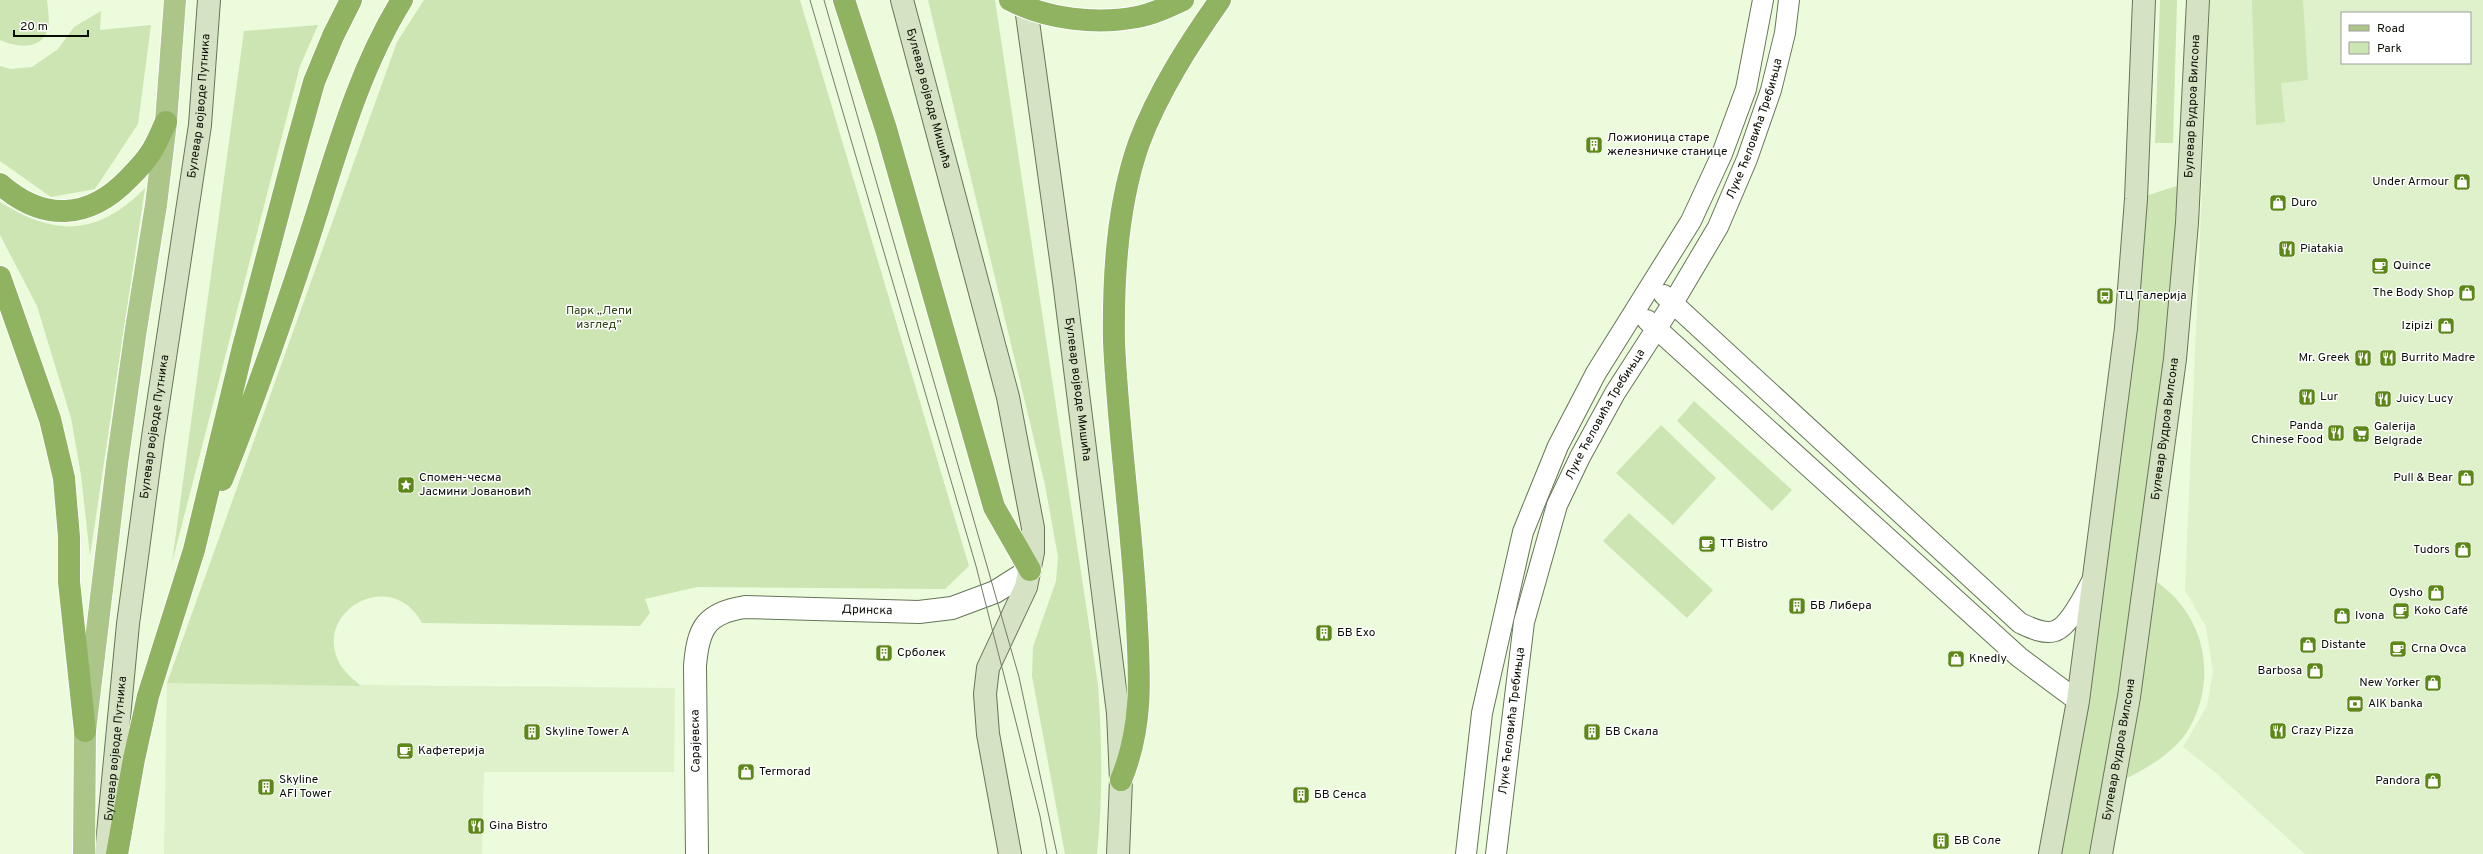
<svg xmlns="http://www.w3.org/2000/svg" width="2483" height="854" font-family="Overpass,sans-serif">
	<rect width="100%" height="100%" fill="#ebfbdb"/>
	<!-- built -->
	<path fill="#def1ca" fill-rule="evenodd" d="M 2210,0 L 2483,0 L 2483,854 L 2305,854 L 2215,772 L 2183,747 L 2207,706 L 2213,672 L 2206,627 L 2185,590 ZM 2342,13 L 2470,13 L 2470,63 L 2342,63 Z
		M 167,683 L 675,688 L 674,772 L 484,772 L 482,854 L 164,854 Z"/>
	<!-- green -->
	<path fill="#cce5b2" d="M 0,0 L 47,0 C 48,11 51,24 46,34 C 37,51 13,46 0,40 Z
		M 424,0 L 800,0 L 969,566 L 945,589 L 697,587 L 645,599 L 650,613 L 640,626 L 422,623 C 391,565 309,613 341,666 C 346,673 354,680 361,686 L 167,683 L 397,42 Z
		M 928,0 L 995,0 L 1098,685 C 1102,743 1103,797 1097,854 L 1065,854 L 1032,676 L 1033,647 L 1056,581 L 1058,557 L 1045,485 Z
		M 2160,0 L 2177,0 L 2173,143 L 2155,143 Z
		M 2252,0 L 2303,0 L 2308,80 L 2281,83 L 2285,122 L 2256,125 Z
		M 101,11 L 100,30 L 151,25 L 138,124 L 95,189 L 51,197 L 0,161 L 0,66 L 10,69 L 32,67 L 58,49 L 74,27 Z
		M 318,25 L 300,66 L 172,563 L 244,31 Z
		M 2189,182 L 2101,854 L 2050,854 L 2136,199 Z
		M 145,188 L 90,556 L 81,475 L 71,418 L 37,306 L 0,235 L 0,202 C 55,237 98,236 145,188 Z
		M 1694,401 L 1792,490 L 1772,511 L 1677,421 Z
		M 1661,425 L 1716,478 L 1673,525 L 1616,473 Z
		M 1629,513 L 1713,590 L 1687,618 L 1603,541 Z
		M 2157,582 C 2204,615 2218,676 2190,727 C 2177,750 2151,766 2127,778 Z"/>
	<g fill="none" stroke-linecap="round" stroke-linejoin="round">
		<defs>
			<g id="minor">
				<path d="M 1664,295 L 2020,623 C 2029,627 2044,635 2055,631 C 2070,626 2086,592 2093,579"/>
				<path d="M 1647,320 L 2019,657 L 2078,701"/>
				<path d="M 1466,854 L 1482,713 L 1523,532 L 1558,446 L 1596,373 L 1691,221 L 1722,154 L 1746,89 L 1763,0"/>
				<path id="s1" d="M 1496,854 L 1524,622 L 1557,505 L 1580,457 L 1615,393 L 1673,303 L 1718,227 L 1747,159 L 1771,90 L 1785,33 L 1789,0"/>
			</g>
			<g id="tertiary">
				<path id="s2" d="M 697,854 L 695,666 C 698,628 706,613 745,607 L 919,612 L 952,608 L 995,592 L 1030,570"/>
			</g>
			<g id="secondary">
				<path id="s3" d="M 902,0 L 1008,397 L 1033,528 L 1033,552 L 1026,587 L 988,668 L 985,694 L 988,734 L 1010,854"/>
				<path id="s4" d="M 1025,0 L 1064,281 L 1118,713 L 1121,780 L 1118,854"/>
				<path id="s5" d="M 106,854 L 128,624 L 153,437 L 200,125 L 209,0"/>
				<path d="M 2050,854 L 2078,701 L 2126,328 L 2136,199 L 2144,0"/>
				<path id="s6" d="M 2101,854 L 2129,697 L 2175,359 L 2187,223 L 2198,0"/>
			</g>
			<path id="primary" d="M 84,854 L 85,731 L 117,464 L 136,329 L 156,205 L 166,122 L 175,0"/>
			<path id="trunk" d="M 844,0 L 886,129 L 994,507 L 1030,570
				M 0,184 C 43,222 89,220 129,178 C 137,170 145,162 151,152 C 157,143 161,132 166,122
				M 0,277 L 50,419 L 64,478 L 69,537 L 69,582 L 85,731
				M 222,480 C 253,403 281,323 307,244 C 334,162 356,74 402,0
				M 1121,780 C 1145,722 1139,668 1136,607 C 1131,518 1118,430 1114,342 C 1113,276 1117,205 1139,143 C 1158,92 1189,44 1220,0
				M 117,854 L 134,759 L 148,696 L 194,550 L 242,351 L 297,143 L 314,82 L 333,36 L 351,0"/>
		</defs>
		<!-- minor casing -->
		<use href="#minor" stroke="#667558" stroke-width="22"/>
		<!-- tertiary casing -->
		<use href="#tertiary" stroke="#667558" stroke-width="24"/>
		<!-- secondary casing -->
		<use href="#secondary" stroke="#667558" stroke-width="24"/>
		<!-- primary casing -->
		<use href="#primary" stroke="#fff" stroke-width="24"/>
		<!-- trunk casing -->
		<use href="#trunk" stroke="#fff" stroke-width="24"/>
		<!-- minor -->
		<use href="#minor" stroke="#fff" stroke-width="20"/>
		<!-- tertiary -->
		<use href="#tertiary" stroke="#fff" stroke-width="22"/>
		<!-- secondary -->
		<use href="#secondary" stroke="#d6e2c4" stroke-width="22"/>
		<!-- primary -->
		<use href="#primary" stroke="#acc689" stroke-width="22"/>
		<!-- trunk -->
		<use href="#trunk" stroke="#90b362" stroke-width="22"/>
		<!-- tram -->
		<path stroke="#737d69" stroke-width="1" d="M 810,0 L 976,566 L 1040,816 L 1047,854
			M 824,0 L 1019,677 L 1057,854"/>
		<defs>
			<path id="trunk-bridge" d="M 1010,0 C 1047,19 1096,25 1137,17 C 1153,14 1168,7 1183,0"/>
		</defs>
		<!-- trunk-bridge casing -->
		<use href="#trunk-bridge" stroke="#fff" stroke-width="24" stroke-linecap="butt"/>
		<!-- trunk-bridge -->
		<use href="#trunk-bridge" stroke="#90b362" stroke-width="22"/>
	</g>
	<!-- icons -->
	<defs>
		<symbol id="building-square" viewBox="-11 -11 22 22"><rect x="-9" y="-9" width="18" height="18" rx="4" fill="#5d8817" stroke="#fff"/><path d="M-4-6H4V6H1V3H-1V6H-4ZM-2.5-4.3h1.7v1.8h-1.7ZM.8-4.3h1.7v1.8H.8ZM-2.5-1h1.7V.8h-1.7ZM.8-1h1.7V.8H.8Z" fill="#fff"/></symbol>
		<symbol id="shop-square" viewBox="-11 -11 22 22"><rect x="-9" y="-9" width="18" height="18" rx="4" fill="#5d8817" stroke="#fff"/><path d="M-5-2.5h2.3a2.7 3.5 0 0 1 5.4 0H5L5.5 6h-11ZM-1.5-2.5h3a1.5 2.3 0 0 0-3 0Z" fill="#fff"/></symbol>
		<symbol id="restaurant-square" viewBox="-11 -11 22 22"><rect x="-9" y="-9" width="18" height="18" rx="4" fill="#5d8817" stroke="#fff"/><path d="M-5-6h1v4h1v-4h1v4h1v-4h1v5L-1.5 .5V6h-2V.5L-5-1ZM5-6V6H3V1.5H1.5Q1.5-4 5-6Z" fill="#fff"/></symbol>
		<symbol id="cafe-square" viewBox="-11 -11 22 22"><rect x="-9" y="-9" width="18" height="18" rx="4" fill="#5d8817" stroke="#fff"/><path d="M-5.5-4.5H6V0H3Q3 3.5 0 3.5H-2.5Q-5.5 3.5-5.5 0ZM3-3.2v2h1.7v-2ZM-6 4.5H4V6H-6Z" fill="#fff"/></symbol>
		<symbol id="bus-square" viewBox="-11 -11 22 22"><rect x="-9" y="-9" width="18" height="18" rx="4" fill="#5d8817" stroke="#fff"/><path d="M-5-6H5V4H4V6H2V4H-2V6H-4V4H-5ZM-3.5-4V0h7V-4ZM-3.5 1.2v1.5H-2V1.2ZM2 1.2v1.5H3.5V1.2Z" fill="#fff"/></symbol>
		<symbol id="supermarket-square" viewBox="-11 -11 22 22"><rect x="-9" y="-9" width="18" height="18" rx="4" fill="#5d8817" stroke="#fff"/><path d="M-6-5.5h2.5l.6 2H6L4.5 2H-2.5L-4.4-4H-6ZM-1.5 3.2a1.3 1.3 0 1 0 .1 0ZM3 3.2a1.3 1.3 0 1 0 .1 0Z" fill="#fff"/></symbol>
		<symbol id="sight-square" viewBox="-11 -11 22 22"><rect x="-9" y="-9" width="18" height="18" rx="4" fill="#5d8817" stroke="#fff"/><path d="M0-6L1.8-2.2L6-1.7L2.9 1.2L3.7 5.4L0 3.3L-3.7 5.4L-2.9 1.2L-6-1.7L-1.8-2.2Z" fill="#fff"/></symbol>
		<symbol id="bank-square" viewBox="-11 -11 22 22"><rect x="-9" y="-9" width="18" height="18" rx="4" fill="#5d8817" stroke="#fff"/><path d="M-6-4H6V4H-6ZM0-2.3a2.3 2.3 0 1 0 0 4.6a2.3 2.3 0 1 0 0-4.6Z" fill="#fff"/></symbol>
	</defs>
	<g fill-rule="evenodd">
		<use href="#building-square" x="1584" y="135" width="20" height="20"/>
		<use href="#shop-square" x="2452" y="172" width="20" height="20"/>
		<use href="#shop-square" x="2268" y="193" width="20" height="20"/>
		<use href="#restaurant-square" x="2277" y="239" width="20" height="20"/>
		<use href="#cafe-square" x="2370" y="256" width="20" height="20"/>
		<use href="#shop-square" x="2457" y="283" width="20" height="20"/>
		<use href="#bus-square" x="2095" y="286" width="20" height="20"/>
		<use href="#shop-square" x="2436" y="316" width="20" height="20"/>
		<use href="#restaurant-square" x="2353" y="348" width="20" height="20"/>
		<use href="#restaurant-square" x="2378" y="348" width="20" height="20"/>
		<use href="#restaurant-square" x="2297" y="387" width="20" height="20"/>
		<use href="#restaurant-square" x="2373" y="389" width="20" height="20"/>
		<use href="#restaurant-square" x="2326" y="423" width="20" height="20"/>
		<use href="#supermarket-square" x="2351" y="424" width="20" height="20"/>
		<use href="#shop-square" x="2456" y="468" width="20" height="20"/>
		<use href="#sight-square" x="396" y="475" width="20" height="20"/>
		<use href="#cafe-square" x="1697" y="534" width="20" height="20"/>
		<use href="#shop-square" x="2453" y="540" width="20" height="20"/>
		<use href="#shop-square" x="2426" y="583" width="20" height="20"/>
		<use href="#building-square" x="1787" y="596" width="20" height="20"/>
		<use href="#cafe-square" x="2391" y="601" width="20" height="20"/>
		<use href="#shop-square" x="2332" y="606" width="20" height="20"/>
		<use href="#building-square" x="1314" y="623" width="20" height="20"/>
		<use href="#shop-square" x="2298" y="635" width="20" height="20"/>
		<use href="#cafe-square" x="2388" y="639" width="20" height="20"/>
		<use href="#building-square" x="874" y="643" width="20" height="20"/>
		<use href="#shop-square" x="1946" y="649" width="20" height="20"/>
		<use href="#shop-square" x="2305" y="661" width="20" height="20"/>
		<use href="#shop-square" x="2423" y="673" width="20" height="20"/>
		<use href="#bank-square" x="2345" y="694" width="20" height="20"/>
		<use href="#restaurant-square" x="2268" y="721" width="20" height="20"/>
		<use href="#building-square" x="522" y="722" width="20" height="20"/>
		<use href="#building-square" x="1582" y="722" width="20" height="20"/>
		<use href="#cafe-square" x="395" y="741" width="20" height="20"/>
		<use href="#shop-square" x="736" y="762" width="20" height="20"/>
		<use href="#shop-square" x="2423" y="771" width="20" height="20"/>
		<use href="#building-square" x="256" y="777" width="20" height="20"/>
		<use href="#building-square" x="1291" y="785" width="20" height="20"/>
		<use href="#restaurant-square" x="466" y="816" width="20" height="20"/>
		<use href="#building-square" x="1931" y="831" width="20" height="20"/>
	</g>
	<g text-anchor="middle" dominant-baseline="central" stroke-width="3" stroke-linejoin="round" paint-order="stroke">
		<!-- street labels -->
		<g font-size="12" fill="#090e04" stroke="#fff">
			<text stroke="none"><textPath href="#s3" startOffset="102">Булевар војводе Мишића</textPath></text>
			<text stroke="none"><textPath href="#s5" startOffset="754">Булевар војводе Путника</textPath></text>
			<text stroke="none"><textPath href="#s6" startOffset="754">Булевар Вудроа Вилсона</textPath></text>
			<text stroke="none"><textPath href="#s1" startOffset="782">Луке Ћеловића Требињца</textPath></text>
			<text stroke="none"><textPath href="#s4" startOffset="393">Булевар војводе Мишића</textPath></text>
			<text stroke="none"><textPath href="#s1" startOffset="458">Луке Ћеловића Требињца</textPath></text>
			<text stroke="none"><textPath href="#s5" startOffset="430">Булевар војводе Путника</textPath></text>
			<text stroke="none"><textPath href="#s6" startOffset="430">Булевар Вудроа Вилсона</textPath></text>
			<text stroke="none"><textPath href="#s2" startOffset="397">Дринска</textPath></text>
			<text stroke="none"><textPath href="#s1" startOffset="134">Луке Ћеловића Требињца</textPath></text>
			<text transform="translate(696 741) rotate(-91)">Сарајевска</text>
			<text stroke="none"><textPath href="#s5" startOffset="106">Булевар војводе Путника</textPath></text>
			<text stroke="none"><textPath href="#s6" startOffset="106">Булевар Вудроа Вилсона</textPath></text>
		</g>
		<!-- poi labels -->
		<g font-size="12" fill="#090e04" stroke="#fff" text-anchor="start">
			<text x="1607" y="138">Ложионица старе<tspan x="1607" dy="14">железничке станице</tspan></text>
			<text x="2449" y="182" text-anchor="end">Under Armour</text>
			<text x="2291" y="203">Duro</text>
			<text x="2300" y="249">Piatakia</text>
			<text x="2393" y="266">Quince</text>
			<text x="2454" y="293" text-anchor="end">The Body Shop</text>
			<text x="2118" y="296">ТЦ Галерија</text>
			<text x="2433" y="326" text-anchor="end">Izipizi</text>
			<text x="2350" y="358" text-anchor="end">Mr. Greek</text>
			<text x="2401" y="358">Burrito Madre</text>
			<text x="2320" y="397">Lur</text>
			<text x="2396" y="399">Juicy Lucy</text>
			<text x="2323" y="426" text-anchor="end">Panda<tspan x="2323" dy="14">Chinese Food</tspan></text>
			<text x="2374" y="427">Galerija<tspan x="2374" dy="14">Belgrade</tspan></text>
			<text x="419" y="478">Спомен-чесма<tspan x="419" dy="14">Јасмини Јовановић</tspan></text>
			<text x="2453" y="478" text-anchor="end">Pull &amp; Bear</text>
			<text x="1720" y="544">TT Bistro</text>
			<text x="2450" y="550" text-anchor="end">Tudors</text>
			<text x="2423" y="593" text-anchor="end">Oysho</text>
			<text x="1810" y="606">БВ Либера</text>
			<text x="2414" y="611">Koko Café</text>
			<text x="2355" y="616">Ivona</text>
			<text x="1337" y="633">БВ Ехо</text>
			<text x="2321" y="645">Distante</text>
			<text x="2411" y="649">Crna Ovca</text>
			<text x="897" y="653">Срболек</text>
			<text x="1969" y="659">Knedly</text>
			<text x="2302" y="671" text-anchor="end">Barbosa</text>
			<text x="2420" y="683" text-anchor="end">New Yorker</text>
			<text x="2368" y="704">AIK banka</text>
			<text x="2291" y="731">Crazy Pizza</text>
			<text x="545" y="732">Skyline Tower A</text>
			<text x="1605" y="732">БВ Скала</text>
			<text x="418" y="751">Кафетерија</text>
			<text x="759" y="772">Termorad</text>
			<text x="279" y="780">Skyline<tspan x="279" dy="14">AFI Tower</tspan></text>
			<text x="2420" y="781" text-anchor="end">Pandora</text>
			<text x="1314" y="795">БВ Сенса</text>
			<text x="489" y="826">Gina Bistro</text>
			<text x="1954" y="841">БВ Соле</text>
		</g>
		<!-- park labels -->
		<g font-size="12" fill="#2d4110" stroke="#fff">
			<text x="599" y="311">Парк „Лепи<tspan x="599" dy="14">изглед”</tspan></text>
		</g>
	</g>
	<!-- legend -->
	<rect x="2341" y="12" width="130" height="52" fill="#ffffff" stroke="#9d9f9b"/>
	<rect x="2349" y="25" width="20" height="6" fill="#acc689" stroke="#9d9f9b"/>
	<text x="2377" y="32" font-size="12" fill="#090e04">Road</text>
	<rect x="2349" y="42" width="20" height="12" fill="#cce5b2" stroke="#9d9f9b"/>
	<text x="2377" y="52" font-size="12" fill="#090e04">Park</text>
	<!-- scale -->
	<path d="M14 30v6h74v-6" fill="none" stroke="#090e04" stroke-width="2"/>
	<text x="20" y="30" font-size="12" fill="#090e04" stroke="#ffffff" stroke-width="3" paint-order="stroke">20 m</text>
</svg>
